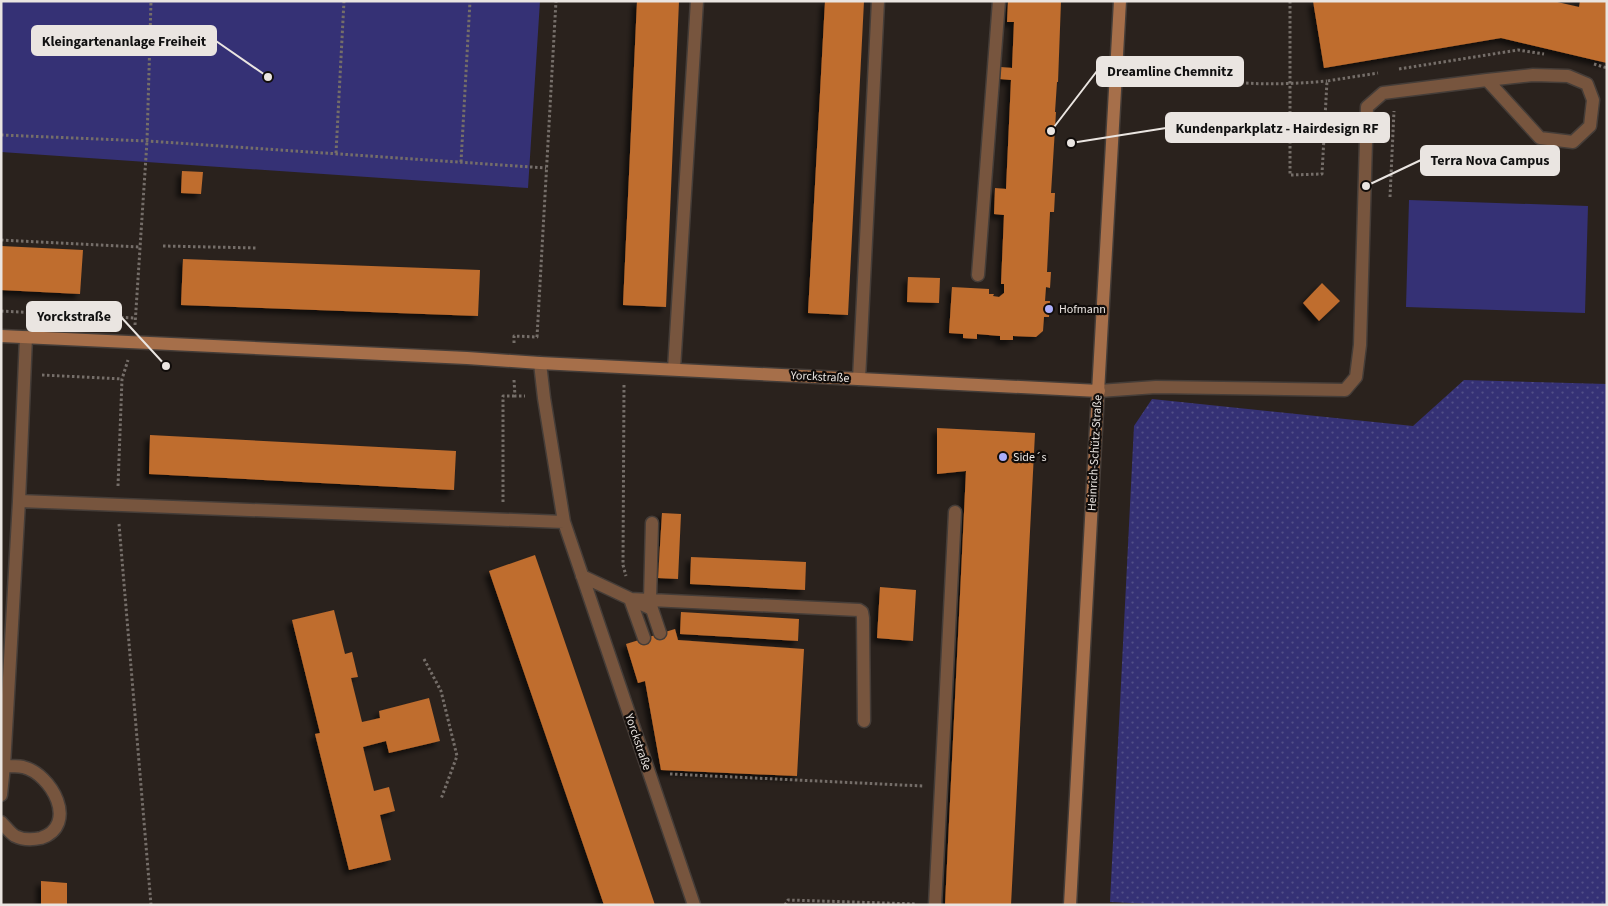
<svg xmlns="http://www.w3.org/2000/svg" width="1608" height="906" font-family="'Source Sans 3',sans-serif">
	<defs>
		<pattern id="grass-dots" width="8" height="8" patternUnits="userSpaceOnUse" patternTransform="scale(1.25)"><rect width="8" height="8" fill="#353175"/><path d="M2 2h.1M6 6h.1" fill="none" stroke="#524f88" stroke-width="1.8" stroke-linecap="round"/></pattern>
		<filter id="shadow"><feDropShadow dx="-4.5" dy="4.5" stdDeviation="2.5" flood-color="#0009"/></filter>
	</defs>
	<rect width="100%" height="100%" fill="#2a221d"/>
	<!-- grass -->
	<path fill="url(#grass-dots)" d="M 1464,380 L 1607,384 L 1607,905 L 1170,905 L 1110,902 L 1134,426 L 1152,399 L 1413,426 Z"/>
	<!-- garden -->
	<path fill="#353175" d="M 1,1 L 540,1 L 528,188 L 1,152 Z
		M 1409,200 L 1588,206 L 1585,313 L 1406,307 Z"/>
	<!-- building -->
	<path fill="#bf6d2f" filter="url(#shadow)" d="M 637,1 L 679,1 L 666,307 L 623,305 Z
		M 825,1 L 864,1 L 848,315 L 808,313 Z
		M 1008,1 L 1061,1 L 1058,82 L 1057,82 L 1055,112 L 1056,112 L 1051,193 L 1055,193 L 1054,212 L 1050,212 L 1047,272 L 1051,272 L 1050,288 L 1046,287 L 1045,301 L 1050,301 L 1049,317 L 1044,317 L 1043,331 L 1036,337 L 1013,336 L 1013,340 L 1000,340 L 1000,336 L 977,334 L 977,339 L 963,338 L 963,334 L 949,333 L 952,287 L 989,289 L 989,294 L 994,294 L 993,296 L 999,297 L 1004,293 L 1004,284 L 1001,284 L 1004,215 L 994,214 L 995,188 L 1006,189 L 1011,80 L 1000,79 L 1001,67 L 1012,68 L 1014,22 L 1007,22 Z
		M 1313,1 L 1553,1 L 1579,7 L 1580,1 L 1607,1 L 1607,63 L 1501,38 L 1324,68 Z
		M 182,171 L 203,172 L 201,194 L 181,193 Z
		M 1,246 L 83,250 L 80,294 L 1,290 Z
		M 183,259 L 480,270 L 478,316 L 181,305 Z
		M 908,277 L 940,278 L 939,303 L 907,302 Z
		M 1322,283 L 1340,301 L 1319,321 L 1303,303 Z
		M 937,428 L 1035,433 L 1011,905 L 945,905 L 966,471 L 937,474 Z
		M 150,435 L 456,451 L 454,490 L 149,474 Z
		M 662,513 L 681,514 L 678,579 L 658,578 Z
		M 535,555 L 601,747 L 655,905 L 604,905 L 489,571 Z
		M 691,557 L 806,562 L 805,590 L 690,584 Z
		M 880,587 L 916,590 L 913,641 L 877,638 Z
		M 334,610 L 345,654 L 352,652 L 358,677 L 351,678 L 362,722 L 380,718 L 379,711 L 429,698 L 440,741 L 389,753 L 386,741 L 363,747 L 374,791 L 389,787 L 395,811 L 380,815 L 391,860 L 349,870 L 315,734 L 320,733 L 292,620 Z
		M 681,612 L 799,619 L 798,641 L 680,634 Z
		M 675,629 L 678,640 L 804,649 L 797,776 L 661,770 L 645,681 L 638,683 L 626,644 Z
		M 41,881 L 67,883 L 67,905 L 41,905 Z"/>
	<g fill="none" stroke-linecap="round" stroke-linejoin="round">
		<defs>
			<path id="lane" d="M 978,275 L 999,1
				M 540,363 L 544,398 L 564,522 L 694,905
				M 674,369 L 697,1
				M 859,379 L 878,1
				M 1099,391 L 1156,387 L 1345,390 L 1356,377 L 1360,345 L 1367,107 L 1383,93 L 1487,80 L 1540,138 L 1573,142 L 1590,126 L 1593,100 L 1587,84 L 1568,76 L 1533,75 L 1487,80
				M 19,501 L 564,522
				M 582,576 L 652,609 L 660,633
				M 630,599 L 859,610 L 862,612 L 863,618 L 864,721
				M 630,599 L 644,638
				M 650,600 L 652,523
				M 4,766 L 19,501 L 26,337
				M 1,795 L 4,766 C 10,766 17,766 23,767 C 52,774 79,825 41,838 C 32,840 23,840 15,836 C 10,833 5,826 1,822
				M 935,905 L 955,512"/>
			<path id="secondary" d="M 1,336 L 467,358 L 540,363 L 1099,391
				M 1070,905 C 1087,604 1102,302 1120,1"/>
		</defs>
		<!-- lane casing -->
		<use href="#lane" stroke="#453d38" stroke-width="15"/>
		<!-- secondary casing -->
		<use href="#secondary" stroke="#453d38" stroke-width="15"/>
		<!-- path -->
		<path stroke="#756e69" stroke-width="3" stroke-dasharray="2.5 2.5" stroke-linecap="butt" d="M 1290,1 L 1290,175 L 1322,174 L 1327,81 L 1378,73
			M 1594,64 L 1607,68
			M 1399,69 L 1518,50 L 1544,54
			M 1231,82 C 1264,85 1294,84 1327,81
			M 1,135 L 147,141 L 546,168
			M 336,153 L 344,1
			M 461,162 L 470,1
			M 1390,197 L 1394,111
			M 1,240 L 140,247
			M 163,246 L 258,248
			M 1,311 L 135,318
			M 135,325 L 147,141 L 151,1
			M 514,343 L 514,336 L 537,337 L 556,1
			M 42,375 L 122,379
			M 514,380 L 515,396 L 525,396
			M 624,385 L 623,565 L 626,576
			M 118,486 L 122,379 L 128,360
			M 503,502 L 503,396 L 515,396
			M 119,524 L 151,905
			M 424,659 L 441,691 L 457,756 L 441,799
			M 670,774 L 923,786
			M 785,905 L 788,900 L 917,904"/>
		<!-- lane -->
		<use href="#lane" stroke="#77553e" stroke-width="12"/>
		<!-- secondary -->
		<use href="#secondary" stroke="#a66f4a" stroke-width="12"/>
	</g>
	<!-- markers -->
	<g fill="#acaffb" stroke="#100c0a" stroke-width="2">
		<circle cx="1049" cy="309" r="5"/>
		<circle cx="1003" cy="457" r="5"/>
	</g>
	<g text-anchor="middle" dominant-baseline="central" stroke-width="4.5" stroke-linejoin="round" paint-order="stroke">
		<!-- poi labels -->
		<g font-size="12" fill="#eae5e1" stroke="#100c0a" text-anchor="start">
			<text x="1059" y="309">Hofmann</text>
			<text x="1013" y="457">Side´s</text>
		</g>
		<!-- street labels -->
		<g font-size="12" fill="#eae5e1" stroke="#100c0a">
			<text transform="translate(820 377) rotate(3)">Yorckstraße</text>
			<text transform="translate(1095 453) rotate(-87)">Heinrich-Schütz-Straße</text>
			<text transform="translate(638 742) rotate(71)">Yorckstraße</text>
		</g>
	</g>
	<!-- callouts -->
	<path fill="none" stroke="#eae5e1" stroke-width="2" d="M268 77L216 41M1051 131L1097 71M1071 143L1166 128M1366 186L1421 160M166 366L121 317"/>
	<g fill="#eae5e1" stroke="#100c0a" stroke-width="2">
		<circle cx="268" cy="77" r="5"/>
		<circle cx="1051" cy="131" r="5"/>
		<circle cx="1071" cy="143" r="5"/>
		<circle cx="1366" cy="186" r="5"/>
		<circle cx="166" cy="366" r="5"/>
	</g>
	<g fill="#eae5e1" stroke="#eae5e1" stroke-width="2">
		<rect x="32" y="26" width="184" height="29" rx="5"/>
		<rect x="1097" y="57" width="146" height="29" rx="5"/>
		<rect x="1166" y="113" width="223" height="29" rx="5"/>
		<rect x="1421" y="146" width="138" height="29" rx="5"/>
		<rect x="27" y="302" width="94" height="29" rx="5"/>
	</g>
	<g font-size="14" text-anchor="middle" font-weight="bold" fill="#111">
		<text x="124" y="46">Kleingartenanlage Freiheit</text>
		<text x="1170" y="76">Dreamline Chemnitz</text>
		<text x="1277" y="133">Kundenparkplatz - Hairdesign RF</text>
		<text x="1490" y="165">Terra Nova Campus</text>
		<text x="74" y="321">Yorckstraße</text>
	</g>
	<!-- border -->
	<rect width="1608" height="906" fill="none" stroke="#eae5e1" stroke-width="5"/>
</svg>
